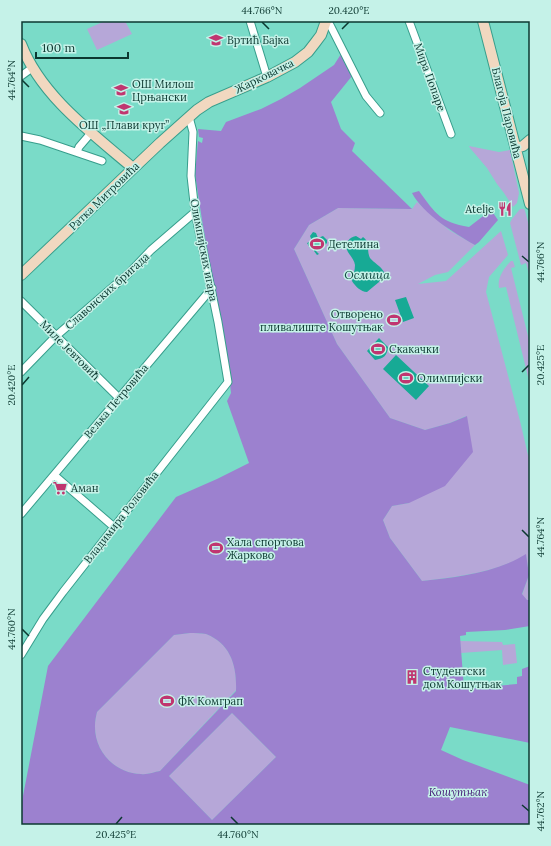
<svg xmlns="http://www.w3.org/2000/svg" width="551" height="846" font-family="Lora,serif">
	<rect width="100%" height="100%" fill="#7adbc8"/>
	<!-- green -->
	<path fill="#b6a7d8" d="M 105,21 L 125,21 L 132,34 L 97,50 L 87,29 Z
		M 469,146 L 499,152 L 510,150 L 519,193 L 517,203 L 513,207 L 504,193 L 497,184 L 487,168 L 470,148 Z
		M 417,202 L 449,230 L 475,245 L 448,272 L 435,275 L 418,284 L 446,281 L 501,231 L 508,255 L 489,277 L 486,292 L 520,421 L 528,455 L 530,456 L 530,600 L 527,600 L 522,595 L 529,575 L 526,555 C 495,573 456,577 422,581 L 390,538 L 383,520 L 392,506 L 409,503 L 466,416 L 450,423 L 425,430 L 390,418 L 337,344 L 294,249 L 309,225 L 338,208 L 412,209 Z
		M 520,209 L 524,209 L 525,211 L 530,229 L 530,278 L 526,263 L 521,265 L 510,223 L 512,219 Z
		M 511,261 L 513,261 L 515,267 L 511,268 L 530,344 L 530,385 L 506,287 L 499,288 C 497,278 504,268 511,261 Z
		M 190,633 C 195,633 201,633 206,634 C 231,644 237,666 236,690 L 160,771 C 154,772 147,775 141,774 C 114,773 94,751 95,725 C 95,721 96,716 97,712 L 174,635 Z
		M 460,641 L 502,642 L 503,645 L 515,644 L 517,663 L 503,665 L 502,650 L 461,653 Z
		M 232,713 L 276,757 L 212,820 L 169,776 Z"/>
	<!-- forest -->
	<path fill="#9c81cf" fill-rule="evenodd" d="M 341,54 L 352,76 L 331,102 L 341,129 L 355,143 L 352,151 L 412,209 L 338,208 L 309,225 L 294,249 L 337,344 L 390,418 L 425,430 L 450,423 L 467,416 L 473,452 L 445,486 L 409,503 L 392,506 L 383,520 L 390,538 L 422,581 C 456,577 496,573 526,554 L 529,575 L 522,594 L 527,600 L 530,600 L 530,626 L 505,630 L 466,632 L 466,635 L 460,636 L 464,689 L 517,684 L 517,677 L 522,676 L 522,669 L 530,666 L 530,743 L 450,727 L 441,750 L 463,760 L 530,785 L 530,825 L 21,825 L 21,808 L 23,796 L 48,666 L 176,497 L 217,479 L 249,463 L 227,401 L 231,393 L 227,359 L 202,220 L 195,174 L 198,141 L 202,143 L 203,138 L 199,137 L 198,129 L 221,131 L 226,122 L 261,109 L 281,99 L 300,88 L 334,65 ZM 190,633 C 195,633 201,633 206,634 C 231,644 237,666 236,691 L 160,771 C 154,772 147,775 141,774 C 114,773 94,751 95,725 C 95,721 96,716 97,712 L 174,635 ZM 232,713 L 276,757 L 212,820 L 169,776 Z
		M 419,191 C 436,214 440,222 469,227 L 491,210 L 498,220 L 479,242 L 475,245 C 454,233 423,214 412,193 Z"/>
	<!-- water -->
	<path fill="#17aa95" d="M 313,232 L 316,233 L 318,238 L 323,236 L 327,240 L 327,243 L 324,246 L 319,245 L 317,246 L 316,251 L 319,254 L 317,255 L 314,251 L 314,245 L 310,248 L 307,243 L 312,241 L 310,236 Z
		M 356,236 L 361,239 L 363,237 C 371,243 366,250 370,258 C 374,263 381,266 384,272 L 379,282 L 367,292 C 361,292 355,286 352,281 C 353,276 355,270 355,265 C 354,256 342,251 348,241 C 350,238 352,237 356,236 Z
		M 406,297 L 414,318 L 403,322 L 395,300 Z
		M 379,338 L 388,347 C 387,356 384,358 375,360 L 367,351 Z
		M 396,355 L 429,386 L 416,400 L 383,369 Z"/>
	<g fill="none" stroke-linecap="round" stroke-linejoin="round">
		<defs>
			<path id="street" d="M 250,21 L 267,77
				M 328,21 L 366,96 L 380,113
				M 409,21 L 451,134
				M 21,76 L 32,68
				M 21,136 L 40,140 L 102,161
				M 77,152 L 79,147 L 91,133
				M 21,301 L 119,398
				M 21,372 L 56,336 L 128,274 L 151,250 L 195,212
				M 54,475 L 114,527
				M 21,514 L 212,288
				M 21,655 L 43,619 L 63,592 L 228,382 L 218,322 L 195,212 L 191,176 L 193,132 L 189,117"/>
			<path id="secondary" d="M 483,21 L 530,204
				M 21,44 C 41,96 92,133 133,168
				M 516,148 L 523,146 L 530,140
				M 21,275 L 160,143 L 197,110 L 209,102 L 267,77 L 295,62 L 308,52 L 315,43 L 321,35 L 326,21"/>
		</defs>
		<!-- street casing -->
		<use href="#street" stroke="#379e8c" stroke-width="9"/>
		<!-- secondary casing -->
		<use href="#secondary" stroke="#379e8c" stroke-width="12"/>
		<!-- street -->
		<use href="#street" stroke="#fff" stroke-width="7"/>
		<!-- secondary -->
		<use href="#secondary" stroke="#f1d8c0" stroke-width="10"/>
	</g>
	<!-- ticks -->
	<path fill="none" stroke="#0c3830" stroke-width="1.5" d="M 262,22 L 269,29M 342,29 L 349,22M 22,80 L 29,87M 522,256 L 529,262M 522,372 L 529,365M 22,385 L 29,377M 522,530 L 529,537M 22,629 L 29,636M 522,805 L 529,811M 231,817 L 238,824M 116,824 L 122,817"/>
	<!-- icons -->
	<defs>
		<symbol id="school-bare" viewBox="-9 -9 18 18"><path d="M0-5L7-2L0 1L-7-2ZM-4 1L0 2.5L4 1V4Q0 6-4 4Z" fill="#c03670" stroke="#c5f2e8" stroke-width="2.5" paint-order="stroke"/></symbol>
		<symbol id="restaurant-bare" viewBox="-9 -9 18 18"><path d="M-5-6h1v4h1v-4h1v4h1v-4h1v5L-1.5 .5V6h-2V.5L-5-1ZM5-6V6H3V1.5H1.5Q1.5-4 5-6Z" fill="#c03670" stroke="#c5f2e8" stroke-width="2.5" paint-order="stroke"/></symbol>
		<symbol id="stadium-bare" viewBox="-9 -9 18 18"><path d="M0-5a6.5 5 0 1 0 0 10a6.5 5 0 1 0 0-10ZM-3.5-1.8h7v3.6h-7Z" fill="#c03670" stroke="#c5f2e8" stroke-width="2.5" paint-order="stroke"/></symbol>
		<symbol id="supermarket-bare" viewBox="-9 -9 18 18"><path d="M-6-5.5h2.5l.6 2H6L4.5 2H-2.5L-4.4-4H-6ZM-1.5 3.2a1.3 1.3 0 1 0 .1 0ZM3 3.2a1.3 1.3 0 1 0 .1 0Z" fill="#c03670" stroke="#c5f2e8" stroke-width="2.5" paint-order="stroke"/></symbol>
		<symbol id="building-bare" viewBox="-9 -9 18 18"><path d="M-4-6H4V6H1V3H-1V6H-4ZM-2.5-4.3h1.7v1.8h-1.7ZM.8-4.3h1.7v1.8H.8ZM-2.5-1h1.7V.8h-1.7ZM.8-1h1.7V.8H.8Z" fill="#c03670" stroke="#c5f2e8" stroke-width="2.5" paint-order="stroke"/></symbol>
	</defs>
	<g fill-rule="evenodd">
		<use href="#school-bare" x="206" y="30" width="20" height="20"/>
		<use href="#school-bare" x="111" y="80" width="20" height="20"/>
		<use href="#school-bare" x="114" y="99" width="20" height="20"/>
		<use href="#restaurant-bare" x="495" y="199" width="20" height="20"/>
		<use href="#stadium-bare" x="307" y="234" width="20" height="20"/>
		<use href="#stadium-bare" x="384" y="310" width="20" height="20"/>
		<use href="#stadium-bare" x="368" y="339" width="20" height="20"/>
		<use href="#stadium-bare" x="396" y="368" width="20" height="20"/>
		<use href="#supermarket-bare" x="50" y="478" width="20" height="20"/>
		<use href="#stadium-bare" x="206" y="538" width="20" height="20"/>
		<use href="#building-bare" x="402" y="667" width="20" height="20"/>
		<use href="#stadium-bare" x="157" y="691" width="20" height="20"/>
	</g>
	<g text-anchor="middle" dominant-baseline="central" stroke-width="3" stroke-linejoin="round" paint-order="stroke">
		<!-- poi labels -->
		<g font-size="11" fill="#0c3830" stroke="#c5f2e8" text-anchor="start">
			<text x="227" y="40">Вртић Бајка</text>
			<text x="132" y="84">ОШ Милош<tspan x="132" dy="13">Црњански</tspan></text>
			<text x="124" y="125" text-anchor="middle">ОШ „Плави круг”</text>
			<text x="494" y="209" text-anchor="end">Atelje</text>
			<text x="328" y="244">Детелина</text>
			<text x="383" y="314" text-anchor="end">Отворено<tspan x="383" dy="13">пливалиште Кошутњак</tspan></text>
			<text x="389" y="349">Скакачки</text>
			<text x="417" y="378">Олимпијски</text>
			<text x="71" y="488">Аман</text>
			<text x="227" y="542">Хала спортова<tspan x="227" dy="13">Жарково</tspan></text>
			<text x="423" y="671">Студентски<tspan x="423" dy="13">дом Кошутњак</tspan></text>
			<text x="178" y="701">ФК Комграп</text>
		</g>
		<!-- street labels -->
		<g font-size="11" fill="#0c3830" stroke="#c5f2e8">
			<text transform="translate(264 76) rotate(-26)">Жарковачка</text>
			<text transform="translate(430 77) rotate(70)">Мира Попаре</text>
			<text transform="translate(507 113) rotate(76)">Благоја Паровића</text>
			<text transform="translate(104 196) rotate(-44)">Ратка Митровића</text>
			<text transform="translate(204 250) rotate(79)">Олимпијских игара</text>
			<text transform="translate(107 291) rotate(-42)">Славонских бригада</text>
			<text transform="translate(70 350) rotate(45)">Миле Јевтовић</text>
			<text transform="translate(116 401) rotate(-50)">Вељка Петровића</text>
			<text transform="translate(121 517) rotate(-52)">Владимира Роловића</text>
		</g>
		<!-- park labels -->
		<g font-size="11" font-style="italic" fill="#431875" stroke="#c5f2e8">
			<text x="458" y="792">Кошутњак</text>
		</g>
		<!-- water labels -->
		<g font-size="12" font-style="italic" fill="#124a41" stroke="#c5f2e8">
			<text x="367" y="274">Осмица</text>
		</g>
	</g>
	<!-- border -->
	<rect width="551" height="846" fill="none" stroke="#c5f2e8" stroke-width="44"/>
	<!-- scale -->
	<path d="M36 52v6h92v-6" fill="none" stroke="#0c3830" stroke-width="2"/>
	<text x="42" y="52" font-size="12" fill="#0c3830" stroke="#c5f2e8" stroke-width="3" paint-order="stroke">100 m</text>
	<rect x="22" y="22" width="507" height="802" fill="none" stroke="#0c3830" stroke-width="1.5"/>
	<g font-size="10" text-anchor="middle" fill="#0c3830">
		<text x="262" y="14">44.766°N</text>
		<text x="349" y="14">20.420°E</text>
		<text transform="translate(11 80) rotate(-90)" y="4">44.764°N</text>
		<text transform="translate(540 262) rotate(-90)" y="4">44.766°N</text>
		<text transform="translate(540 365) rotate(-90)" y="4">20.425°E</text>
		<text transform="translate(11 385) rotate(-90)" y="4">20.420°E</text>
		<text transform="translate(540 537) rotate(-90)" y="4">44.764°N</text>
		<text transform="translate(11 629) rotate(-90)" y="4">44.760°N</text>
		<text transform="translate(540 811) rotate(-90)" y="4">44.762°N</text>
		<text x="116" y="838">20.425°E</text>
		<text x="238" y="838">44.760°N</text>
	</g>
</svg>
